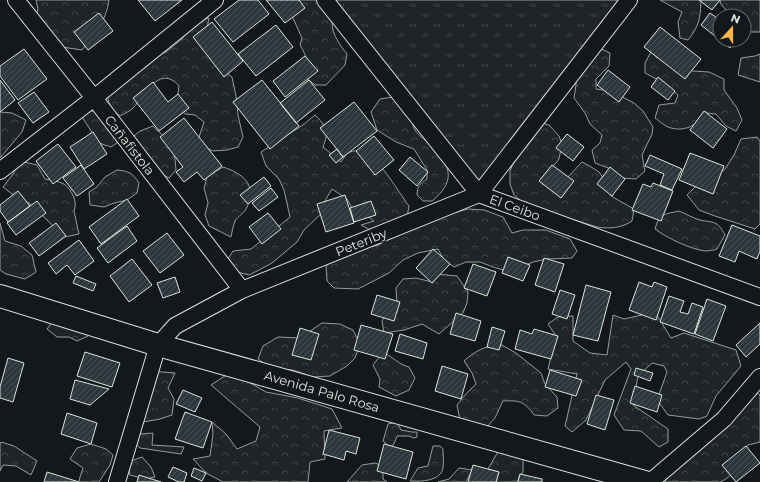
<svg xmlns="http://www.w3.org/2000/svg" width="760" height="482" font-family="Montserrat,sans-serif">
	<defs>
		<pattern id="forest-crowns" width="20" height="18" patternUnits="userSpaceOnUse"><rect width="20" height="18" fill="#202428"/><path d="M2 6a3 3 0 1 1 6 0M12 15a3 3 0 1 1 6 0" fill="none" stroke="#404447"/></pattern>
		<pattern id="park-tufts" width="24" height="20" patternUnits="userSpaceOnUse"><rect width="24" height="20" fill="#202428"/><path d="M3 7l-1-3M5 7V3M7 7l1-3M15 17l-1-3M17 17v-4M19 17l1-3" fill="none" stroke="#404447"/></pattern>
		<pattern id="building-hatch" width="6" height="6" patternUnits="userSpaceOnUse"><rect width="6" height="6" fill="#2c363c"/><path d="M-1 1l2-2M0 6l6-6M5 7l2-2" fill="none" stroke="#4a5358"/></pattern>
	</defs>
	<rect width="100%" height="100%" fill="#14181c"/>
	<!-- forest -->
	<path fill="url(#forest-crowns)" stroke="#939e99" d="M 36,0 L 109,0 C 106,22 95,33 82,50 L 55,46 L 33,24 L 38,9 Z
		M 292,0 L 334,0 C 337,11 331,13 332,22 C 332,35 340,45 347,54 L 345,65 L 326,85 L 315,85 L 305,77 C 308,61 308,59 300,45 L 302,38 L 288,7 Z
		M 660,0 L 699,0 L 701,2 C 700,20 699,26 688,40 L 680,38 L 678,22 L 682,12 Z
		M 721,0 L 760,0 L 760,32 L 745,32 L 744,16 L 731,16 L 720,3 Z
		M 209,18 L 207,29 L 216,64 L 232,77 L 236,96 L 238,115 L 243,137 L 238,147 L 227,150 L 213,151 L 200,145 L 199,137 L 204,122 L 195,115 L 186,114 L 178,109 L 177,101 L 179,86 C 177,84 175,81 172,80 C 156,71 142,98 134,107 C 131,111 125,113 120,116 C 110,109 108,103 107,91 L 155,57 L 166,52 L 182,39 L 194,23 Z
		M 593,45 L 610,53 L 609,66 L 596,79 L 596,89 L 611,91 L 634,103 L 643,111 L 653,127 L 652,134 L 642,155 L 645,171 L 636,179 L 621,178 L 608,168 L 595,163 L 592,150 L 600,143 L 602,135 L 590,124 L 585,113 L 574,98 L 576,85 L 575,67 Z
		M 652,50 L 656,57 L 674,64 L 693,71 L 709,72 L 724,79 L 724,90 L 737,108 L 742,120 L 736,131 L 726,126 L 716,114 L 707,113 C 697,124 687,132 671,128 C 666,127 659,121 655,118 L 659,105 L 675,103 L 678,95 L 662,82 L 645,73 L 645,63 Z
		M 760,54 L 760,82 L 738,75 L 741,58 L 755,56 Z
		M 393,97 C 398,102 405,107 409,113 C 412,118 412,125 415,130 C 419,137 428,141 433,147 C 452,168 455,182 432,201 L 423,201 L 417,195 C 417,187 420,183 427,179 L 427,170 L 414,149 L 396,142 L 377,130 L 371,112 L 380,99 Z
		M 86,111 L 99,111 L 119,136 L 117,143 L 111,147 L 99,143 L 82,117 Z
		M 0,112 L 12,113 L 26,120 L 22,132 L 0,158 Z
		M 315,115 C 326,125 329,133 323,147 L 341,162 L 347,153 C 350,152 355,150 359,151 C 380,157 396,189 409,206 L 407,217 L 372,231 L 361,225 L 374,221 L 362,212 L 352,208 L 347,199 L 332,189 L 326,199 L 323,212 L 304,230 L 297,242 L 272,263 L 257,271 L 249,275 L 237,272 L 224,265 L 233,251 L 251,249 L 290,217 L 284,190 L 279,179 L 266,166 L 261,152 L 303,125 Z
		M 539,122 L 549,125 L 559,136 L 562,144 L 559,159 L 551,169 L 567,178 L 582,162 L 588,165 L 599,172 L 606,182 L 611,196 L 634,209 L 632,221 C 622,228 609,229 597,227 L 526,205 L 514,195 L 510,184 L 510,171 L 521,145 Z
		M 153,126 C 157,131 166,137 169,142 C 175,150 175,160 176,170 L 169,178 L 142,164 L 129,140 L 140,131 Z
		M 757,137 L 760,141 L 760,224 L 755,229 L 715,216 L 699,210 L 687,195 L 697,185 L 710,181 L 725,169 L 734,155 L 741,139 Z
		M 20,161 L 37,165 L 45,179 C 50,180 59,181 64,184 C 72,190 78,202 74,211 L 79,234 L 65,237 L 29,203 L 17,198 L 3,187 L 13,174 Z
		M 223,167 C 242,173 258,185 247,207 C 245,213 238,216 235,221 C 233,226 232,232 231,237 L 209,226 L 205,215 L 208,203 L 204,188 L 207,177 Z
		M 117,170 C 128,171 133,173 139,183 L 137,193 L 127,200 L 114,203 L 104,207 L 90,205 L 89,192 L 97,187 L 105,177 Z
		M 468,209 L 484,210 L 503,217 L 512,233 L 523,230 L 546,230 L 570,239 L 577,251 L 572,258 L 547,259 L 533,262 L 510,272 L 493,267 L 480,262 L 466,262 L 454,267 L 444,260 L 438,249 L 418,253 L 403,260 L 389,273 L 358,289 L 334,288 L 327,281 L 326,267 L 335,253 L 379,245 L 409,225 Z
		M 679,211 C 686,214 693,218 700,220 C 714,223 717,220 725,235 L 717,249 C 714,250 709,251 705,251 C 690,249 667,238 655,229 C 659,214 665,214 679,211 Z
		M 0,223 L 5,241 L 21,246 L 32,255 L 36,272 L 25,279 L 6,274 L 0,270 Z
		M 436,274 L 457,276 L 468,292 L 467,303 L 463,313 L 439,334 L 422,324 L 404,330 L 384,333 L 382,321 L 386,314 L 397,304 L 396,288 L 403,279 L 416,278 L 432,282 Z
		M 655,312 L 671,338 L 684,333 L 736,350 L 741,366 L 716,396 L 707,416 L 699,419 L 668,415 L 657,400 L 667,372 L 664,366 L 652,363 L 638,376 L 633,405 L 668,429 L 668,442 L 659,447 L 641,431 L 624,430 L 614,415 L 631,369 L 626,362 L 605,380 L 586,420 L 572,432 L 565,426 L 577,374 L 548,369 L 556,336 L 548,324 L 558,317 L 573,316 L 573,341 L 590,353 L 607,355 L 613,315 L 624,319 Z
		M 55,318 L 83,327 L 88,336 L 77,341 L 69,337 L 57,337 L 47,329 Z
		M 322,323 L 340,324 L 353,330 L 360,344 L 355,358 L 347,366 L 330,376 L 313,377 L 293,370 L 272,369 L 258,359 L 263,346 L 278,337 L 300,338 Z
		M 500,344 L 516,353 L 541,373 L 545,384 L 557,397 L 558,408 L 547,416 L 534,415 C 525,402 520,400 503,401 L 495,418 L 485,429 L 460,420 L 457,405 L 465,395 L 476,384 L 472,373 L 464,361 C 476,350 484,347 500,344 Z
		M 383,352 C 393,357 398,364 409,367 L 415,378 L 409,390 L 396,396 L 379,387 L 380,379 L 373,365 Z
		M 150,371 L 175,373 L 168,388 L 174,399 L 172,415 L 160,419 L 143,422 L 147,401 L 137,389 Z
		M 231,372 L 266,392 L 298,398 L 332,409 L 342,428 L 324,431 L 325,459 L 310,462 L 308,482 L 223,482 L 206,473 L 193,459 L 210,456 L 213,434 L 212,422 L 226,434 L 237,449 L 256,441 L 260,427 L 211,385 Z
		M 757,393 L 760,395 L 760,442 L 748,445 L 738,454 C 736,468 734,476 720,482 L 666,482 L 660,474 Z
		M 397,422 L 401,430 L 412,432 L 417,432 L 417,437 L 414,438 L 409,436 L 397,436 L 394,444 L 390,447 L 383,441 L 388,424 Z
		M 153,433 L 152,445 L 184,447 L 181,454 L 140,448 L 135,443 L 140,434 Z
		M 1,442 L 14,446 L 37,461 L 31,475 L 16,466 L 3,465 L 0,471 L 0,444 Z
		M 91,444 L 106,449 L 113,455 L 110,465 L 99,482 L 79,482 L 80,477 L 83,468 L 70,459 L 77,448 Z
		M 433,446 L 440,446 L 443,449 C 443,455 444,462 443,468 C 441,481 420,482 410,481 L 418,468 L 428,466 Z
		M 499,450 L 523,459 L 523,472 L 519,476 L 518,482 L 496,482 L 499,472 L 488,469 Z
		M 142,457 L 151,467 L 155,477 L 145,479 L 130,475 L 129,467 L 131,461 Z
		M 375,463 L 383,466 L 383,479 L 387,482 L 347,482 L 362,465 Z
		M 459,468 L 472,470 L 466,482 L 438,482 L 449,479 Z"/>
	<!-- park -->
	<path fill="url(#park-tufts)" stroke="#939e99" d="M 325,0 L 629,0 L 479,194 Z"/>
	<!-- building -->
	<path fill="url(#building-hatch)" stroke="#d8e6dc" d="M 138,0 L 182,0 L 155,21 Z
		M 239,0 L 258,0 L 269,14 L 233,42 L 214,19 Z
		M 266,0 L 299,0 L 305,8 L 285,23 Z
		M 699,0 L 720,0 L 712,10 Z
		M 99,13 L 113,31 L 88,50 L 74,32 Z
		M 710,13 L 720,20 L 720,40 L 737,40 L 730,48 L 701,25 Z
		M 212,22 L 243,61 L 224,77 L 193,37 Z
		M 276,25 L 293,47 L 256,76 L 238,54 Z
		M 660,27 L 701,59 L 685,79 L 644,47 Z
		M 24,49 L 47,79 L 18,100 L 0,76 L 0,66 Z
		M 305,56 L 318,71 L 285,97 L 273,81 Z
		M 608,70 L 630,87 L 619,102 L 597,85 Z
		M 658,77 L 675,91 L 668,100 L 651,87 Z
		M 0,80 L 15,100 L 0,112 Z
		M 262,80 L 299,126 L 270,149 L 233,102 Z
		M 309,80 L 325,100 L 296,123 L 280,103 Z
		M 153,82 L 168,102 L 178,94 L 189,108 L 159,131 L 133,98 Z
		M 34,92 L 49,112 L 33,123 L 18,103 Z
		M 354,102 L 377,131 L 343,157 L 320,128 Z
		M 704,111 L 727,129 L 713,148 L 690,130 Z
		M 184,118 L 222,166 L 204,180 L 197,172 L 184,182 L 176,172 L 183,167 L 160,137 Z
		M 93,132 L 107,154 L 84,169 L 70,147 Z
		M 567,134 L 584,147 L 573,161 L 556,148 Z
		M 374,136 L 394,160 L 375,175 L 356,151 Z
		M 58,144 L 76,167 L 53,184 L 36,161 Z
		M 337,149 L 343,157 L 336,163 L 329,155 Z
		M 690,153 L 724,166 L 713,194 L 679,180 Z
		M 650,155 L 682,169 L 672,190 L 660,185 L 664,174 L 645,166 Z
		M 410,157 L 428,172 L 417,186 L 399,170 Z
		M 81,165 L 94,184 L 77,196 L 63,178 Z
		M 552,165 L 574,181 L 561,198 L 539,181 Z
		M 610,167 L 625,179 L 612,196 L 597,184 Z
		M 264,177 L 271,186 L 248,204 L 240,195 Z
		M 653,183 L 673,191 L 661,221 L 632,210 L 643,184 L 651,187 Z
		M 271,188 L 278,197 L 259,211 L 252,203 Z
		M 18,191 L 30,206 L 8,222 L 0,211 L 0,205 Z
		M 345,195 L 354,223 L 326,232 L 317,204 Z
		M 127,199 L 139,216 L 101,244 L 89,227 Z
		M 37,201 L 46,213 L 16,235 L 7,223 Z
		M 371,201 L 376,215 L 354,222 L 350,208 Z
		M 268,213 L 281,229 L 262,244 L 249,227 Z
		M 56,223 L 66,236 L 39,256 L 29,243 Z
		M 732,225 L 760,236 L 760,251 L 757,259 L 739,251 L 735,262 L 719,256 Z
		M 127,226 L 137,241 L 108,263 L 97,248 Z
		M 167,233 L 184,255 L 160,273 L 143,251 Z
		M 79,240 L 94,261 L 75,275 L 67,265 L 56,274 L 48,263 Z
		M 433,249 L 450,264 L 432,283 L 416,268 Z
		M 508,257 L 530,265 L 523,281 L 502,273 Z
		M 544,258 L 564,264 L 555,292 L 535,285 Z
		M 132,259 L 152,285 L 129,302 L 110,276 Z
		M 473,264 L 496,272 L 487,296 L 464,288 Z
		M 76,276 L 96,284 L 93,291 L 73,283 Z
		M 175,277 L 180,292 L 163,298 L 157,283 Z
		M 639,282 L 652,287 L 654,282 L 667,287 L 656,320 L 629,310 Z
		M 586,285 L 611,292 L 598,341 L 573,335 Z
		M 560,290 L 575,295 L 567,319 L 552,314 Z
		M 377,295 L 400,302 L 394,321 L 371,314 Z
		M 669,296 L 684,301 L 680,312 L 688,314 L 692,303 L 703,307 L 694,334 L 660,322 Z
		M 707,299 L 726,306 L 713,341 L 695,334 Z
		M 456,313 L 481,321 L 475,341 L 450,334 Z
		M 760,323 L 760,344 L 746,357 L 736,345 Z
		M 361,325 L 393,334 L 385,359 L 354,350 Z
		M 492,327 L 505,331 L 499,350 L 487,347 Z
		M 300,328 L 319,334 L 311,360 L 292,355 Z
		M 534,329 L 558,336 L 551,359 L 515,349 L 520,330 L 532,334 Z
		M 400,334 L 427,343 L 423,359 L 395,351 Z
		M 85,352 L 120,363 L 112,387 L 77,376 Z
		M 8,358 L 24,363 L 13,402 L 0,398 L 0,387 Z
		M 442,366 L 468,374 L 461,399 L 435,391 Z
		M 636,368 L 653,373 L 650,381 L 634,375 Z
		M 550,370 L 582,380 L 576,396 L 545,387 Z
		M 75,380 L 109,389 L 90,405 L 70,399 Z
		M 635,386 L 662,395 L 657,412 L 630,403 Z
		M 183,390 L 202,398 L 195,412 L 176,404 Z
		M 596,395 L 614,400 L 605,430 L 587,424 Z
		M 185,412 L 212,422 L 203,448 L 175,439 Z
		M 67,413 L 97,423 L 91,444 L 61,434 Z
		M 329,430 L 360,438 L 356,454 L 346,451 L 344,460 L 323,454 Z
		M 384,444 L 413,452 L 406,479 L 377,471 Z
		M 746,446 L 760,463 L 736,482 L 722,465 Z
		M 473,465 L 499,472 L 496,482 L 468,482 Z
		M 173,467 L 187,473 L 184,482 L 179,482 L 168,477 Z
		M 194,468 L 206,473 L 202,481 L 191,476 Z
		M 47,472 L 79,482 L 44,482 Z
		M 520,474 L 542,479 L 542,482 L 518,482 Z
		M 139,475 L 161,482 L 137,482 Z"/>
	<g fill="none" stroke-linecap="round" stroke-linejoin="round">
		<defs>
			<path id="street" d="M 16,0 L 94,98 L 242,290
				M 325,0 L 479,194 L 760,297
				M 0,171 L 94,98 L 215,0
				M 117,482 L 158,345 L 175,326 L 242,290 L 479,194 L 629,0
				M 650,482 L 724,419 L 760,377"/>
			<path id="secondary" d="M 0,296 L 158,345 L 645,482"/>
		</defs>
		<!-- street casing -->
		<use href="#street" stroke="#d8e6dc" stroke-width="18"/>
		<!-- secondary casing -->
		<use href="#secondary" stroke="#d8e6dc" stroke-width="24"/>
		<!-- street -->
		<use href="#street" stroke="#14181c" stroke-width="16"/>
		<!-- secondary -->
		<use href="#secondary" stroke="#14181c" stroke-width="22"/>
	</g>
	<g text-anchor="middle" dominant-baseline="central" stroke-width="3" stroke-linejoin="round" paint-order="stroke">
		<!-- street labels -->
		<g font-size="13" fill="#d8e6dc" stroke="#14181c">
			<text transform="translate(130 145) rotate(52)">Cañafistola</text>
			<text transform="translate(515 207) rotate(20)">El Ceibo</text>
			<text transform="translate(361 242) rotate(-22)">Peteriby</text>
			<text transform="translate(322 391) rotate(16)">Avenida Palo Rosa</text>
		</g>
	</g>
	<!-- north arrow -->
	<g transform="translate(732 28) rotate(21)"><circle r="19" fill="#14181c" stroke="#626a69"/>
	<path d="M0-3L7 15L0 10L-7 15Z" fill="#ffb74d"/>
	<text y="-6" font-size="11" font-weight="bold" text-anchor="middle" fill="#d8e6dc">N</text>
	</g>
</svg>
